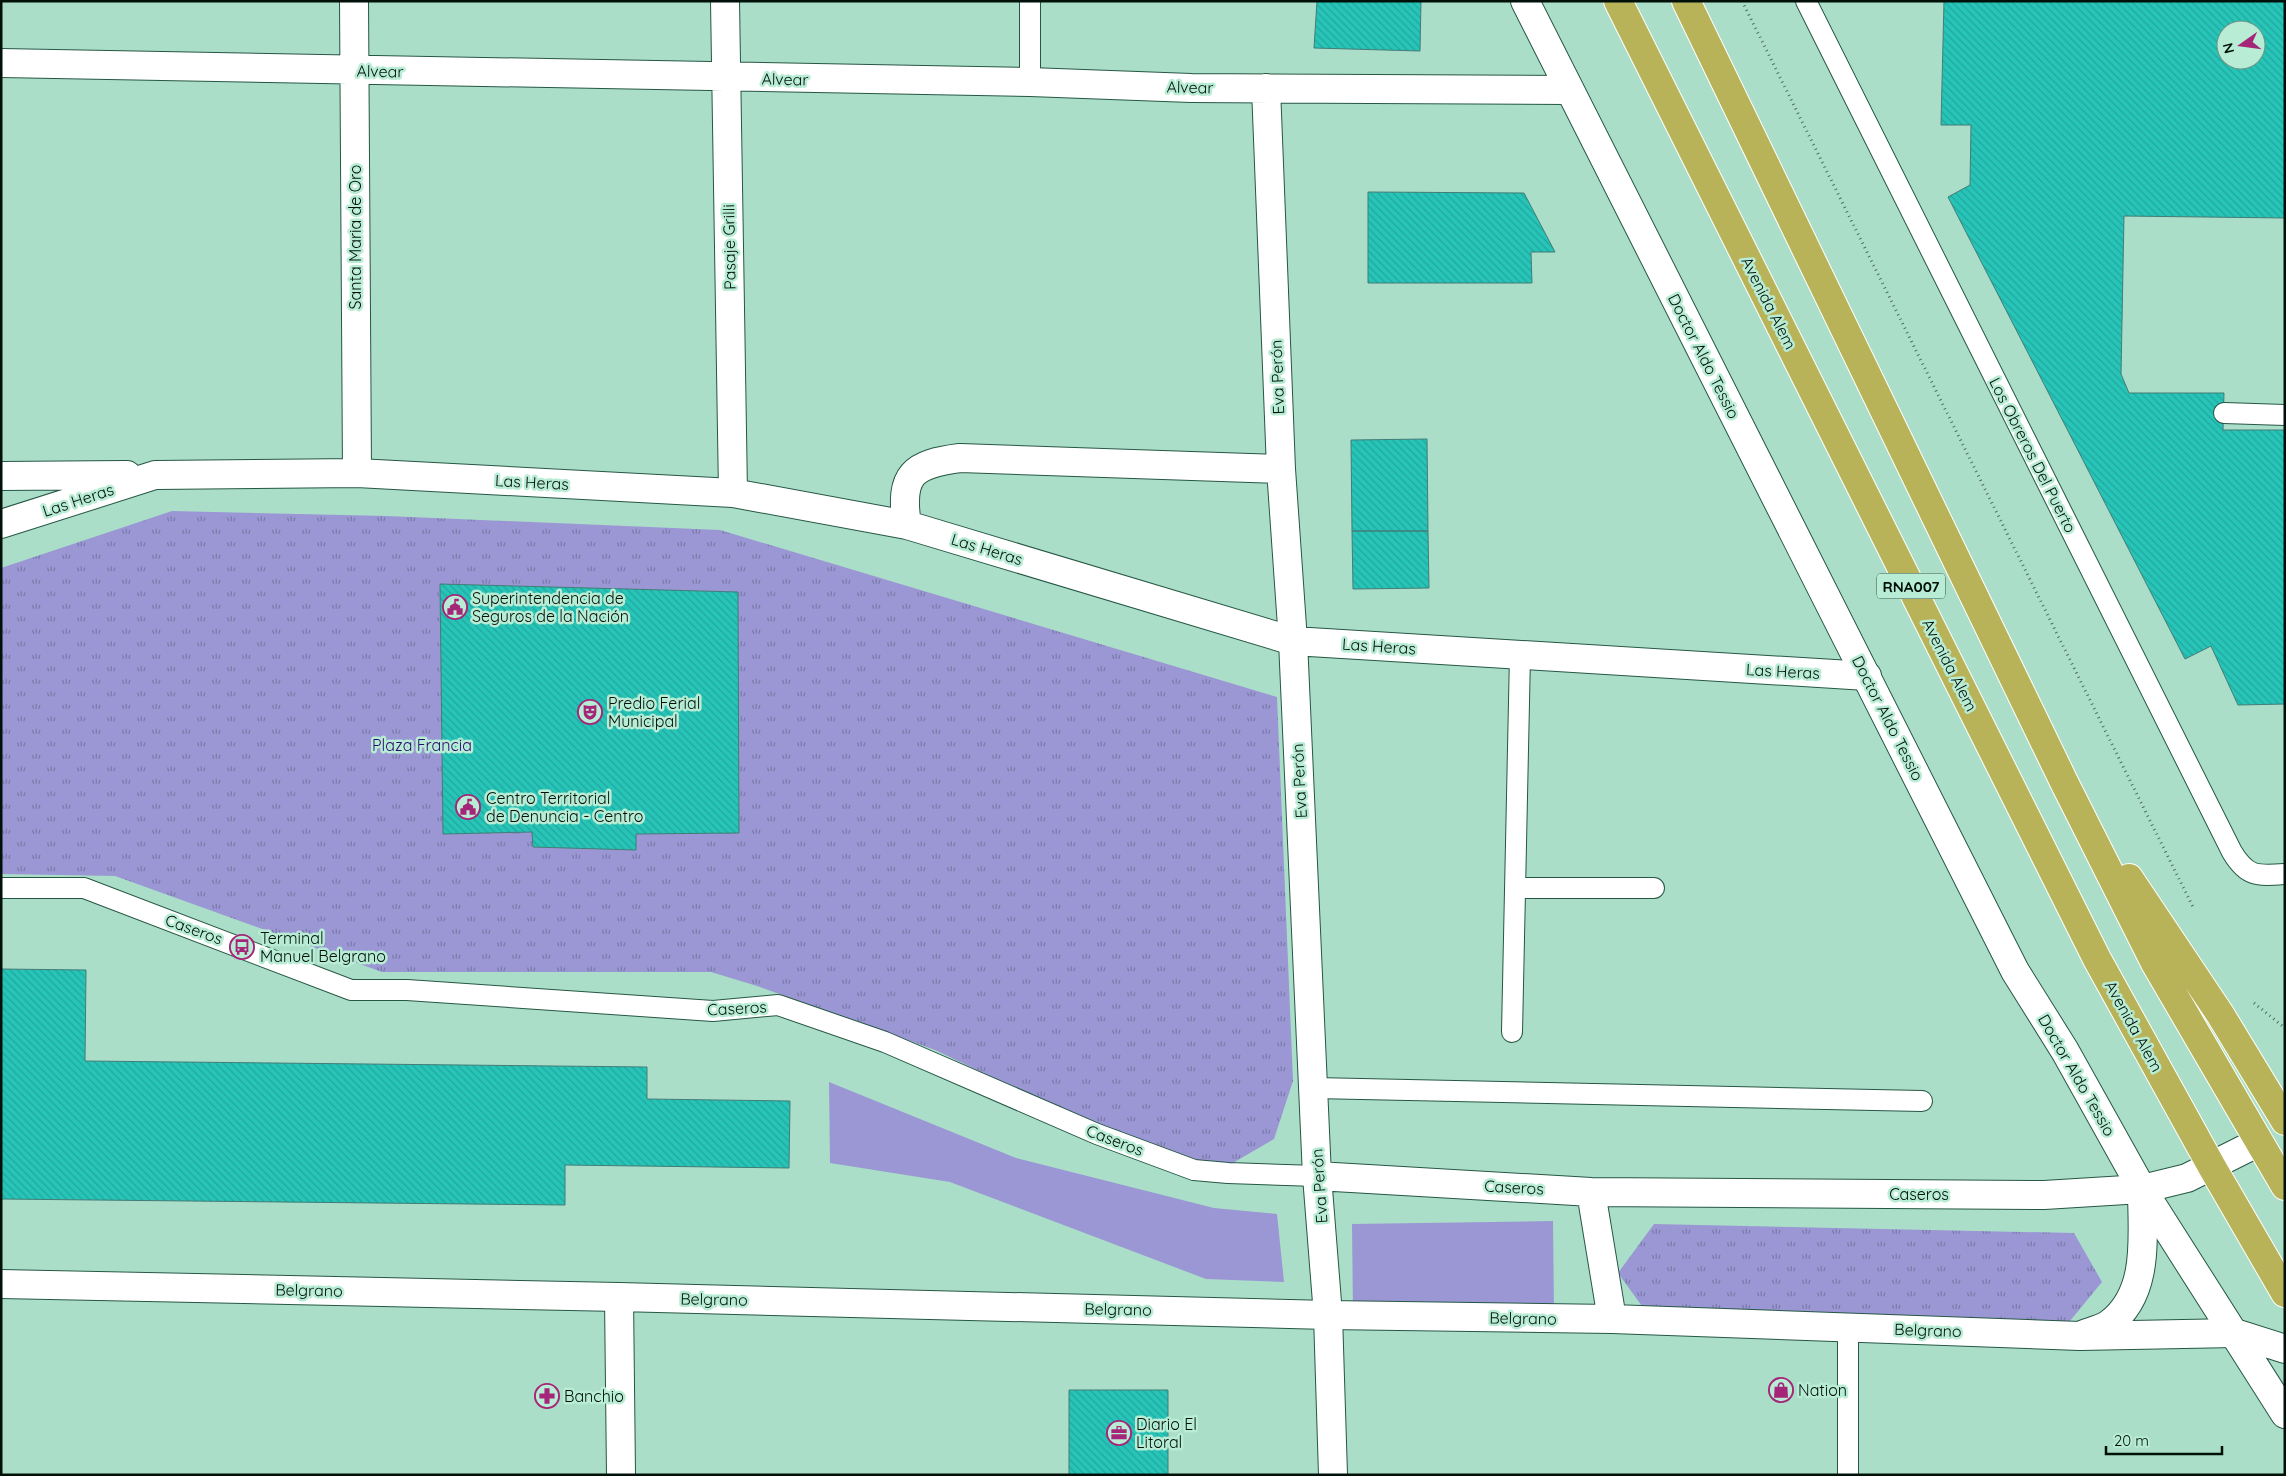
<svg xmlns="http://www.w3.org/2000/svg" width="2286" height="1476" font-family="Quicksand,sans-serif">
	<defs>
		<pattern id="park-tufts" width="24" height="20" patternUnits="userSpaceOnUse" patternTransform="scale(1.25)"><rect width="24" height="20" fill="#9a97d4"/><path d="M3 7l-1-3M5 7V3M7 7l1-3M15 17l-1-3M17 17v-4M19 17l1-3" fill="none" stroke="#7b7aaa"/></pattern>
		<pattern id="building-back-hatch" width="6" height="6" patternUnits="userSpaceOnUse" patternTransform="scale(1.25)"><rect width="6" height="6" fill="#27c4b8"/><path d="M-1 5l2 2M0 0l6 6M5-1l2 2" fill="none" stroke="#21a79d"/></pattern>
	</defs>
	<rect width="100%" height="100%" fill="#abdec8"/>
	<!-- green -->
	<path fill="#9a97d4" d="M 829,1082 L 1016,1158 L 1214,1208 L 1277,1214 L 1284,1282 L 1206,1279 L 950,1182 L 830,1163 Z
		M 1553,1221 L 1554,1312 L 1353,1313 L 1352,1224 Z"/>
	<!-- park -->
	<path fill="url(#park-tufts)" d="M 172,511 L 387,516 L 720,530 L 1277,697 L 1293,1081 L 1274,1139 L 1231,1164 L 1174,1164 L 935,1050 L 757,986 L 711,972 L 382,972 L 115,876 L 1,874 L 1,568 Z
		M 1654,1224 L 2074,1233 L 2102,1282 L 2065,1327 L 1652,1320 L 1618,1273 Z"/>
	<!-- building -->
	<path fill="url(#building-back-hatch)" stroke="#437d77" fill-rule="evenodd" d="M 1317,1 L 1421,1 L 1420,51 L 1314,48 Z
		M 1944,1 L 2285,1 L 2285,218 L 2124,216 L 2121,374 L 2129,393 L 2224,393 L 2223,430 L 2285,430 L 2285,704 L 2238,705 L 2211,646 L 2185,659 L 1948,197 L 1970,185 L 1971,125 L 1941,125 ZM 2226,30 L 2256,30 L 2256,60 L 2226,60 Z
		M 1368,192 L 1524,193 L 1555,252 L 1531,252 L 1532,283 L 1368,283 Z
		M 1427,439 L 1428,531 L 1352,531 L 1351,440 Z
		M 1352,531 L 1428,531 L 1429,588 L 1353,589 Z
		M 440,584 L 738,592 L 739,833 L 636,834 L 636,850 L 533,847 L 532,832 L 443,834 Z
		M 1,969 L 86,970 L 85,1061 L 647,1067 L 647,1099 L 790,1101 L 789,1168 L 565,1165 L 565,1205 L 1,1199 Z
		M 1069,1390 L 1168,1390 L 1168,1475 L 1069,1475 Z"/>
	<g fill="none" stroke-linecap="round" stroke-linejoin="round">
		<defs>
			<path id="service" d="M 1030,1 L 1030,82
				M 1806,1 L 2232,852 C 2247,877 2257,876 2285,874
				M 2224,413 L 2285,415
				M 1,888 L 84,888 L 351,990 L 407,990 L 713,1011 L 778,1005 L 885,1042 L 1097,1134 L 1194,1170 L 1228,1173 L 1317,1176
				M 1515,888 L 1654,888
				M 1512,1032 L 1520,655
				M 1314,1088 L 1922,1101
				M 1848,1328 L 1848,1475"/>
			<path id="minor" d="M 354,1 L 357,473
				M 725,1 L 733,493
				M 1,63 L 1030,82 L 1191,88 L 1569,90
				M 1266,88 L 1281,469 L 1293,641 L 1317,1176 L 1328,1315 L 1333,1475
				M 1,476 L 127,475
				M 1,524 L 155,475 L 357,473 L 733,493 L 907,525 L 1293,641 L 1867,676
				M 907,525 C 899,474 913,464 960,458 L 1281,469
				M 1317,1176 L 1591,1192 L 2044,1195 L 2142,1189 L 2187,1178 L 2259,1142
				M 1591,1192 L 1612,1319
				M 1,1284 L 619,1297 L 1328,1315 L 1612,1319 L 2080,1336 L 2235,1333
				M 619,1297 L 621,1475
				M 2084,1334 C 2092,1331 2102,1329 2109,1324 C 2151,1293 2142,1234 2142,1189"/>
			<path id="secondary" d="M 1525,1 L 2015,971 L 2065,1051 L 2142,1189 L 2285,1414
				M 2235,1333 L 2285,1349"/>
			<path id="trunk" d="M 1618,1 L 2097,959 L 2212,1167 L 2285,1293
				M 1686,1 L 2064,782 L 2155,963 L 2285,1186
				M 2129,878 L 2220,1014 L 2285,1121"/>
		</defs>
		<!-- service casing -->
		<use href="#service" stroke="#265745" stroke-width="22"/>
		<!-- minor casing -->
		<use href="#minor" stroke="#265745" stroke-width="30"/>
		<!-- secondary casing -->
		<use href="#secondary" stroke="#265745" stroke-width="30"/>
		<!-- trunk casing -->
		<use href="#trunk" stroke="#fff" stroke-width="30"/>
		<!-- path -->
		<path stroke="#507062" stroke-width="3" stroke-dasharray="1 4" stroke-linecap="butt" d="M 1742,1 L 2194,909
			M 2254,1003 L 2285,1028"/>
		<!-- service -->
		<use href="#service" stroke="#fff" stroke-width="20"/>
		<!-- minor -->
		<use href="#minor" stroke="#fff" stroke-width="28"/>
		<!-- secondary -->
		<use href="#secondary" stroke="#fff" stroke-width="28"/>
		<!-- trunk -->
		<use href="#trunk" stroke="#b8b358" stroke-width="28"/>
	</g>
	<!-- icons -->
	<defs>
		<symbol id="civic-ring" viewBox="-11 -11 22 22"><circle r="9.5" fill="#b8ecd5" stroke="#a52678" stroke-width="1.5"/><path d="M-.6-6.5H3V-4.5H.6V-3L4-1V1h2V6H-6V1h2V-1L-.6-3ZM-1.2 2.5V6h2.4V2.5Z" fill="#a52678"/></symbol>
		<symbol id="theatre-ring" viewBox="-11 -11 22 22"><circle r="9.5" fill="#b8ecd5" stroke="#a52678" stroke-width="1.5"/><path d="M-5-5.5Q0-4 5-5.5V0Q5 5 0 6Q-5 5-5 0ZM-3.3-2.5H-1v1.5H-3.3ZM1-2.5H3.3v1.5H1ZM-2.8 1Q0 5.5 2.8 1Z" fill="#a52678"/></symbol>
		<symbol id="bus-ring" viewBox="-11 -11 22 22"><circle r="9.5" fill="#b8ecd5" stroke="#a52678" stroke-width="1.5"/><path d="M-5-6H5V4H4V6H2V4H-2V6H-4V4H-5ZM-3.5-4V0h7V-4ZM-3.5 1.2v1.5H-2V1.2ZM2 1.2v1.5H3.5V1.2Z" fill="#a52678"/></symbol>
		<symbol id="shop-ring" viewBox="-11 -11 22 22"><circle r="9.5" fill="#b8ecd5" stroke="#a52678" stroke-width="1.5"/><path d="M-5-2.5h2.3a2.7 3.5 0 0 1 5.4 0H5L5.5 6h-11ZM-1.5-2.5h3a1.5 2.3 0 0 0-3 0Z" fill="#a52678"/></symbol>
		<symbol id="pharmacy-ring" viewBox="-11 -11 22 22"><circle r="9.5" fill="#b8ecd5" stroke="#a52678" stroke-width="1.5"/><path d="M-2-6h4v4h4v4h-4v4h-4v-4h-4v-4h4Z" fill="#a52678"/></symbol>
		<symbol id="office-ring" viewBox="-11 -11 22 22"><circle r="9.5" fill="#b8ecd5" stroke="#a52678" stroke-width="1.5"/><path d="M-6-3h4V-5.5h4V-3h4V5H-6ZM-1-4.5V-3h2v-1.5ZM-6 0V1H6V0Z" fill="#a52678"/></symbol>
	</defs>
	<g fill-rule="evenodd">
		<use href="#civic-ring" x="441" y="593" width="28" height="28"/>
		<use href="#theatre-ring" x="576" y="698" width="28" height="28"/>
		<use href="#civic-ring" x="454" y="793" width="28" height="28"/>
		<use href="#bus-ring" x="228" y="933" width="28" height="28"/>
		<use href="#shop-ring" x="1767" y="1376" width="28" height="28"/>
		<use href="#pharmacy-ring" x="533" y="1382" width="28" height="28"/>
		<use href="#office-ring" x="1105" y="1419" width="28" height="28"/>
	</g>
	<g text-anchor="middle" dominant-baseline="central" stroke-width="5" stroke-linejoin="round" paint-order="stroke">
		<!-- shield labels -->
		<rect fill="#b8ecd5" stroke="#385347" stroke-width="1" x="1877" y="573.5" width="68" height="25" rx="4"/>
		<g font-size="15" font-weight="bold" fill="#01110a">
			<text x="1911" y="586">RNA007</text>
		</g>
		<!-- street labels -->
		<g font-size="16" fill="#01110a" stroke="#b8ecd5">
			<text transform="translate(380 71) rotate(1)">Alvear</text>
			<text transform="translate(785 79) rotate(1)">Alvear</text>
			<text transform="translate(1190 87) rotate(1)">Alvear</text>
			<text transform="translate(355 237) rotate(-90)">Santa Maria de Oro</text>
			<text transform="translate(729 247) rotate(-91)">Pasaje Grilli</text>
			<text transform="translate(1769 303) rotate(63)">Avenida Alem</text>
			<text transform="translate(1704 356) rotate(63)">Doctor Aldo Tessio</text>
			<text transform="translate(1277 377) rotate(-92)">Eva Perón</text>
			<text transform="translate(2033 455) rotate(63)">Los Obreros Del Puerto</text>
			<text transform="translate(532 482) rotate(3)">Las Heras</text>
			<text transform="translate(78 500) rotate(-18)">Las Heras</text>
			<text transform="translate(987 549) rotate(17)">Las Heras</text>
			<text transform="translate(1379 646) rotate(4)">Las Heras</text>
			<text transform="translate(1950 665) rotate(63)">Avenida Alem</text>
			<text transform="translate(1783 671) rotate(3)">Las Heras</text>
			<text transform="translate(1888 718) rotate(63)">Doctor Aldo Tessio</text>
			<text transform="translate(1299 781) rotate(-93)">Eva Perón</text>
			<text transform="translate(194 929) rotate(20)">Caseros</text>
			<text transform="translate(737 1008) rotate(-3)">Caseros</text>
			<text transform="translate(2134 1026) rotate(61)">Avenida Alem</text>
			<text transform="translate(2077 1075) rotate(60)">Doctor Aldo Tessio</text>
			<text transform="translate(1115 1140) rotate(21)">Caseros</text>
			<text transform="translate(1319 1186) rotate(-94)">Eva Perón</text>
			<text transform="translate(1514 1187) rotate(3)">Caseros</text>
			<text x="1919" y="1194">Caseros</text>
			<text transform="translate(309 1290) rotate(1)">Belgrano</text>
			<text transform="translate(714 1299) rotate(1)">Belgrano</text>
			<text transform="translate(1118 1309) rotate(1)">Belgrano</text>
			<text transform="translate(1523 1318) rotate(1)">Belgrano</text>
			<text transform="translate(1928 1330) rotate(2)">Belgrano</text>
		</g>
		<!-- poi labels -->
		<g font-size="16" fill="#01110a" stroke="#b8ecd5" text-anchor="start">
			<text x="472" y="598">Superintendencia de<tspan x="472" dy="18">Seguros de la Nación</tspan></text>
			<text x="608" y="703">Predio Ferial<tspan x="608" dy="18">Municipal</tspan></text>
			<text x="486" y="798">Centro Territorial<tspan x="486" dy="18">de Denuncia - Centro</tspan></text>
			<text x="260" y="938">Terminal<tspan x="260" dy="18">Manuel Belgrano</tspan></text>
			<text x="1798" y="1390">Nation</text>
			<text x="564" y="1396">Banchio</text>
			<text x="1136" y="1424">Diario El<tspan x="1136" dy="18">Litoral</tspan></text>
		</g>
		<!-- park labels -->
		<g font-size="16" fill="#2b0970" stroke="#b8ecd5">
			<text x="422" y="745">Plaza Francia</text>
		</g>
	</g>
	<!-- border -->
	<rect width="2286" height="1476" fill="none" stroke="#01110a" stroke-width="5"/>
	<!-- north arrow -->
	<g transform="translate(2241 45) rotate(256)"><circle r="24" fill="#b8ecd5" stroke="#6f9484"/>
	<path d="M0-4L9 19L0 12L-9 19Z" fill="#a52678"/>
	<text y="-8" font-size="14" font-weight="bold" text-anchor="middle" fill="#01110a">N</text>
	</g>
	<!-- scale -->
	<path d="M2106 1446v8h116v-8" fill="none" stroke="#01110a" stroke-width="2.5"/>
	<text x="2114" y="1446" font-size="15" fill="#01110a" stroke="#b8ecd5" stroke-width="4" paint-order="stroke">20 m</text>
</svg>
